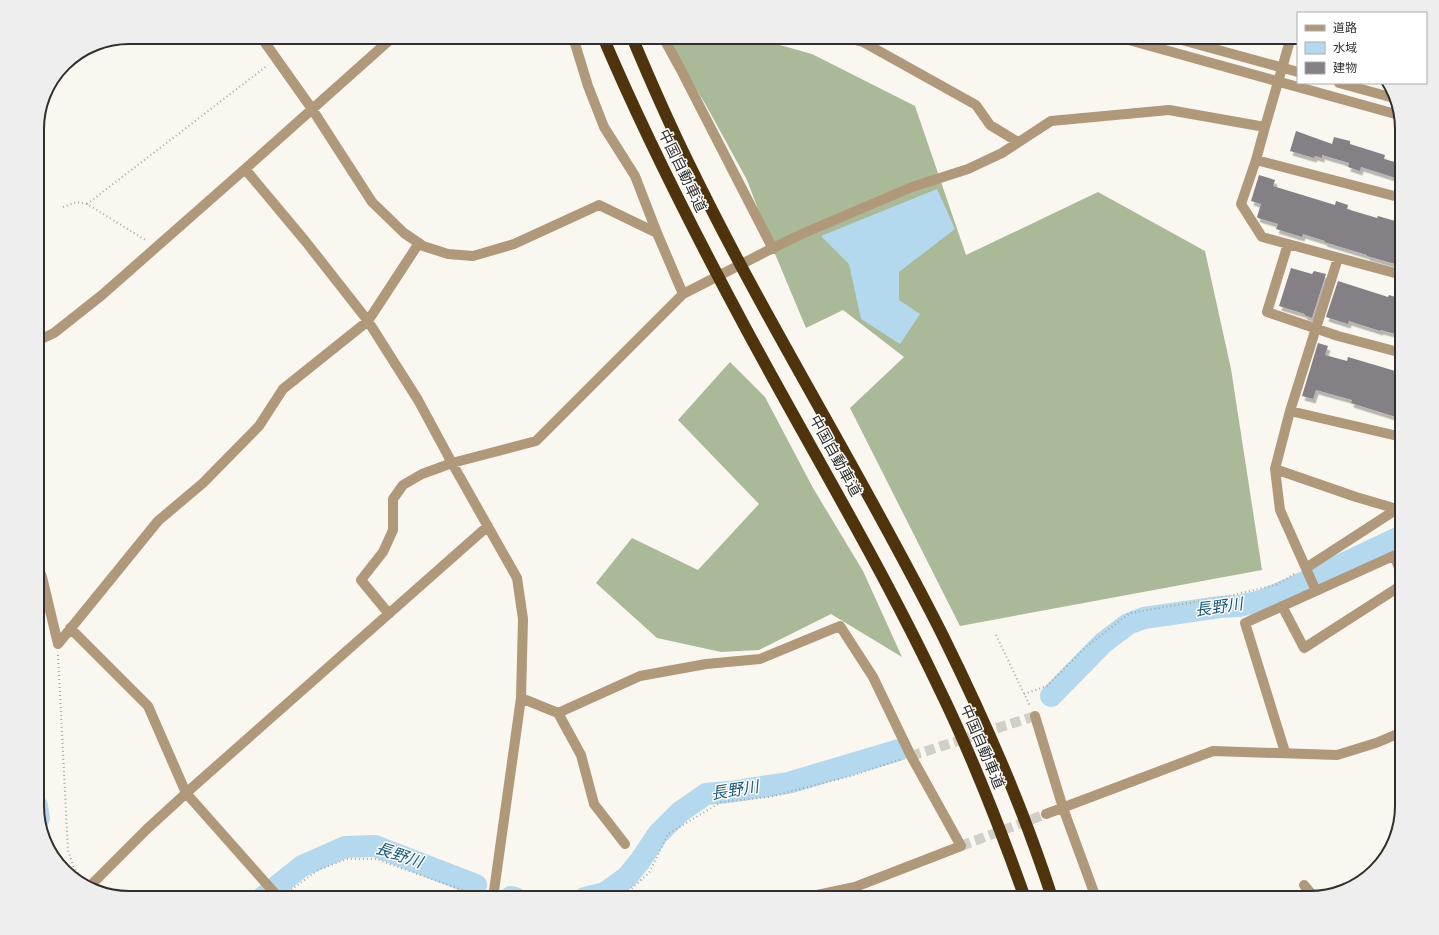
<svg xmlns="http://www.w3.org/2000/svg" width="1439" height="935" font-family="'Sofia Sans Condensed','Noto Sans JP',sans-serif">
	<defs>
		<filter id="shadow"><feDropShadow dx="2.5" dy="4.5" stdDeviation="0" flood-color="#0004"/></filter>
	</defs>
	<rect width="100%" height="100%" fill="#faf7f0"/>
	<!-- forest -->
	<path fill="#aab998" d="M 665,37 L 751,37 L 812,54 L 915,106 L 966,255 L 1098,192 L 1205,251 L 1231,369 L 1262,570 L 960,626 L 850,408 L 904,357 L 843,310 L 806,328 L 773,249 L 747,180 L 707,107 Z
		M 730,362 L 765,397 L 813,488 L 863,571 L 902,657 L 831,614 L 759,650 L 721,652 L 657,638 L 596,583 L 632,538 L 698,570 L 759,504 L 678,420 Z"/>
	<!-- water -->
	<path fill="#b4d9ee" d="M 937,189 L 955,229 L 899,272 L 899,300 L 920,314 L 900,344 L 861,319 L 849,264 L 821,236 Z"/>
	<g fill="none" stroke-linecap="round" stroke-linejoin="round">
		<!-- river -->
		<path stroke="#b4d9ee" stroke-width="22" d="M 1051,696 L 1103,643 L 1128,624 L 1144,618 L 1220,607 L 1239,606 L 1261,601 L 1296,586 L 1402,536
			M 37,806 L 39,818
			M 511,897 L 515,898
			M 262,898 L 302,866 L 345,847 L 375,846 L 476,885
			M 585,898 L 605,893 L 627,877 L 640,861 L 658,834 L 680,812 L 706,794 L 729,792 L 788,783 L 899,750"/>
	</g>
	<!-- building -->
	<path fill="#848085" filter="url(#shadow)" d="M 1296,131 L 1332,144 L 1334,137 L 1350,141 L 1350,144 L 1385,155 L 1384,159 L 1402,164 L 1402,180 L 1361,167 L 1360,171 L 1348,167 L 1349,163 L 1322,155 L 1322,158 L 1315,156 L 1314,158 L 1290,151 Z
		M 1259,175 L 1275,180 L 1273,186 L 1335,205 L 1336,201 L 1348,205 L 1347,209 L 1377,218 L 1378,216 L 1402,223 L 1402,266 L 1367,256 L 1367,255 L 1324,242 L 1325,241 L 1303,234 L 1302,237 L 1276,229 L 1278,224 L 1258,218 L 1257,217 L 1261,204 L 1251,201 Z
		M 1291,268 L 1312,274 L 1314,271 L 1326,274 L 1312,318 L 1304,315 L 1305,314 L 1279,306 Z
		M 1338,281 L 1388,297 L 1389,295 L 1402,299 L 1402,324 L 1399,335 L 1381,330 L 1380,331 L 1349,321 L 1348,324 L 1326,317 Z
		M 1318,343 L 1328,346 L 1325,355 L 1347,361 L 1348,357 L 1402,373 L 1402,407 L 1399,418 L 1351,403 L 1352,400 L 1316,390 L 1313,399 L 1302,396 Z"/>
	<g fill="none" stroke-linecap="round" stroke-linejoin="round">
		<!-- minor-tunnel -->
		<path stroke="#d2cfc9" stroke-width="10" stroke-dasharray="10 5" stroke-linecap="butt" d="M 911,756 L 1035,716
			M 961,846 L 1046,814"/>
		<!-- path -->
		<path stroke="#a8a6a1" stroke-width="2" stroke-dasharray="1 3" stroke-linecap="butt" d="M 87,204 L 268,65
			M 63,207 L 77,202 L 87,204 L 147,241
			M 996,635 L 1030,706
			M 58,655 L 68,850 L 74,868 L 82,879
			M 1024,694 L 1047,686 L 1087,646 L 1130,613 L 1224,597 L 1276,585 L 1296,573
			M 288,892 L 318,870 L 347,859 L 376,859 L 482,897
			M 614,898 L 631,889 L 649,873 L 668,834 L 721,802 L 769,797 L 854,775 L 902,759"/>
		<!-- minor -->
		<path stroke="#b0987b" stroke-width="10" d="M 261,37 L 312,109 L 372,202 L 404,233 L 423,246 L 448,254 L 473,256 L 514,244 L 599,205 L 657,233 L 683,294
			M 573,37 L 588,86 L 604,127 L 635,176 L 657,233
			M 663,37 L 681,70 L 773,249
			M 844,37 L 863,42 L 976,105 L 990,125 L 1018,142
			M 1265,127 L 1256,160 L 1241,204 L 1262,237 L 1288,244 L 1267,312 L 1338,336 L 1402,353
			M 1256,160 L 1402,198
			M 245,169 L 306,242 L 368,321 L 418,400 L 452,463 L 517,578 L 523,619 L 521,698 L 493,898
			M 1288,244 L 1402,275
			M 37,341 L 54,333 L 102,295 L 245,169 L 393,37
			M 1290,411 L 1402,437
			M 1275,469 L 1356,497 L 1397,509 L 1402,506
			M 1394,556 L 1402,574
			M 37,564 L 42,577 L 58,644
			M 1306,568 L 1397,509
			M 1316,591 L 1280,510 L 1275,469 L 1290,411 L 1338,258
			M 1282,606 L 1304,648 L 1402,585
			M 389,614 L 361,580 L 383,552 L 393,530 L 393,499 L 403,485 L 422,474 L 452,463 L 536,441 L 683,294 L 765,252 L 804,233 L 912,187 L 968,169 L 1002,153 L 1051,121 L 1169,110 L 1265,127 L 1291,37
			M 70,628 L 148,706 L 186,793 L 279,898
			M 58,644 L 158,521 L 203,483 L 259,426 L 283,389 L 368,321 L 419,243
			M 521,698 L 558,713
			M 1035,716 L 1063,808 L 1096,898
			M 1285,752 L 1245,623 L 1402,552
			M 1046,814 L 1213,751 L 1337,755 L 1376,743 L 1402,732
			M 625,844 L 594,804 L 581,755 L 558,713 L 640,676 L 706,664 L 760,659 L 840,626 L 873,677 L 911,756 L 961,846 L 855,887 L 803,898
			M 1304,885 L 1314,897
			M 90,886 L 147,829 L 194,786 L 488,526"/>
		<!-- tertiary -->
		<path stroke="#b0987b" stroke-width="10" d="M 1118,37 L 1399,115
			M 1171,37 L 1298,72
			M 1339,83 L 1394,98"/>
		<!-- motorway -->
		<path stroke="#4f330c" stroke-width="12" d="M 603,37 C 645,136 694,232 745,327 C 809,446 879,562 937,684 C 971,753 999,825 1025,898
			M 632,37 C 650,80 669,123 689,164 C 767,325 863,476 943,636 C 977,705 1009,775 1035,848 C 1041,865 1047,881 1052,898"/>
	</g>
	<g text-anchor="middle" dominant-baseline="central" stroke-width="3" stroke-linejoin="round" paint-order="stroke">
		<!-- street labels -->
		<g font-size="15" fill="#302f2c" stroke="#fff">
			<text transform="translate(682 171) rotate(64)">中国自動車道</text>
			<text transform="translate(835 456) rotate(61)">中国自動車道</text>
			<text transform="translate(982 747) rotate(67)">中国自動車道</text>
		</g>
		<!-- water labels -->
		<g font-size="16" font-style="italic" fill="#1a5876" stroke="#fff">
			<text transform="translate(1219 608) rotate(-8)">長野川</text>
			<text transform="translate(735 791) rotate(-9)">長野川</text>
			<text transform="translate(399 856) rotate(19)">長野川</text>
		</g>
	</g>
	<!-- crop -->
	<path d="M0 0H1439V935H0ZM129 44H1310A85 85 0 0 1 1395 129V806A85 85 0 0 1 1310 891H129A85 85 0 0 1 44 806V129A85 85 0 0 1 129 44Z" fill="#eee" fill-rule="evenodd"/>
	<path fill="none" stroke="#302f2c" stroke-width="2" d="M129 44H1310A85 85 0 0 1 1395 129V806A85 85 0 0 1 1310 891H129A85 85 0 0 1 44 806V129A85 85 0 0 1 129 44Z"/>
	<!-- legend -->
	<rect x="1297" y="12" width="130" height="72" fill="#ffffff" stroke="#acacab"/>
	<rect x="1305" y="25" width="20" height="6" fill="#b0987b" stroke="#acacab"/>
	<text x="1333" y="32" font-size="12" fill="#302f2c">道路</text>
	<rect x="1305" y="42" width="20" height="12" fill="#b4d9ee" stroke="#acacab"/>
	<text x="1333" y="52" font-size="12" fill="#302f2c">水域</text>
	<rect x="1305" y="62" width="20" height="12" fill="#848085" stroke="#acacab"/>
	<text x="1333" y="72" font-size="12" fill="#302f2c">建物</text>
</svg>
